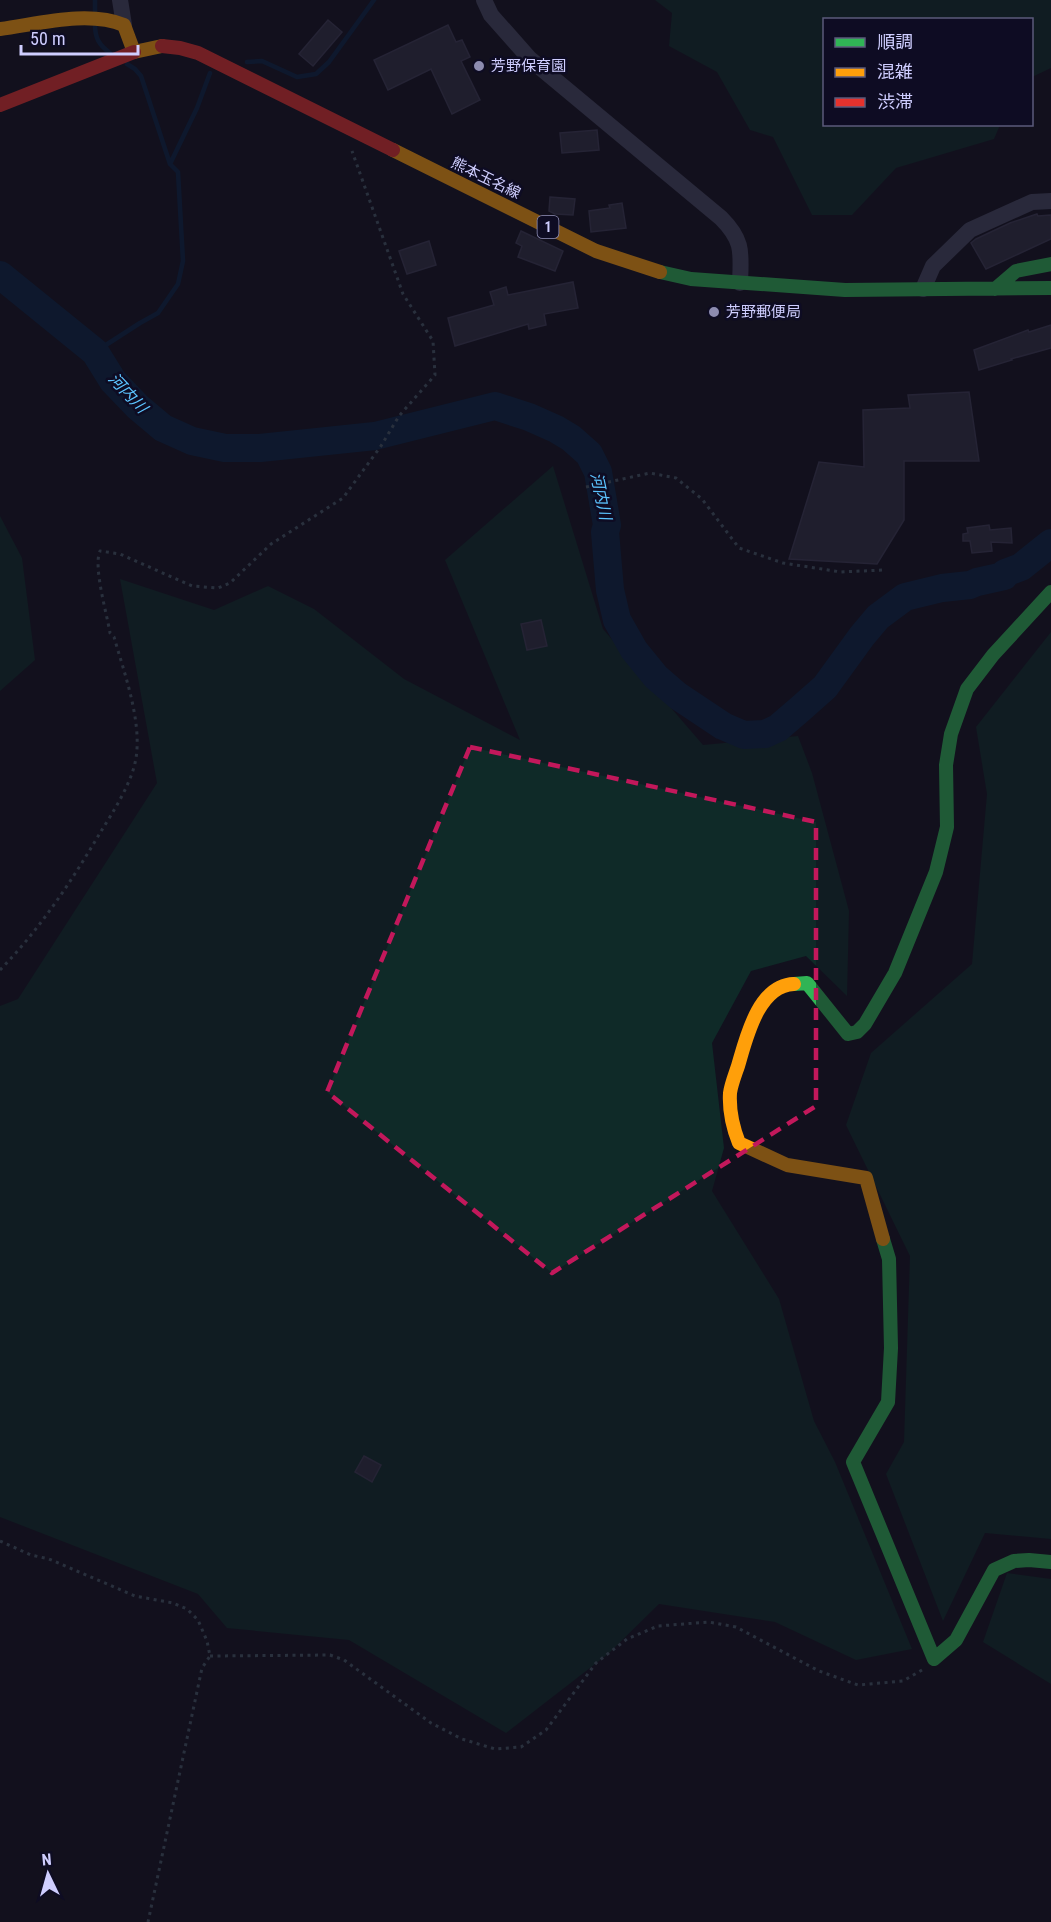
<svg xmlns="http://www.w3.org/2000/svg" width="1051" height="1922" font-family="'Roboto Condensed','Noto Sans JP',sans-serif">
	<rect width="100%" height="100%" fill="#12111e"/>
	<!-- green -->
	<path fill="#0f2a28" d="M 655,0 L 1051,0 L 1051,68 L 1032,77 L 1032,20 L 824,20 L 824,124 L 1000,125 L 994,139 L 896,168 L 852,215 L 812,215 L 773,137 L 750,130 L 717,72 L 669,46 L 672,13 Z
		M 553,466 L 603,629 L 703,745 L 798,736 L 812,773 L 849,911 L 847,996 L 806,956 L 751,971 L 712,1043 L 724,1148 L 712,1191 L 779,1299 L 814,1421 L 835,1462 L 912,1649 L 856,1660 L 775,1622 L 659,1604 L 608,1654 L 506,1733 L 349,1640 L 227,1628 L 198,1594 L 0,1517 L 0,1006 L 18,999 L 157,783 L 120,579 L 214,610 L 268,586 L 314,609 L 404,679 L 520,740 L 445,560 Z
		M 0,516 L 22,558 L 35,660 L 0,691 Z
		M 1051,632 L 1051,1539 L 985,1533 L 943,1621 L 886,1474 L 904,1442 L 910,1256 L 846,1125 L 871,1053 L 972,964 L 987,794 L 976,727 Z
		M 1007,1573 L 1051,1579 L 1051,1684 L 983,1642 Z"/>
	<g fill="none" stroke-linecap="round" stroke-linejoin="round">
		<!-- stream -->
		<path stroke="#092342" stroke-width="4.5" d="M 95,0 L 95,11
			M 95,25 C 95,38 99,45 110,53
			M 247,62 L 262,61 L 297,77 L 316,74 L 329,62 L 374,0
			M 170,164 L 197,108 L 210,73
			M 95,352 L 140,323 L 158,313 L 178,284 L 183,261 L 178,172 L 170,164 L 141,76 L 135,69 L 127,64"/>
		<!-- river -->
		<path stroke="#092342" stroke-width="28" d="M 0,275 L 95,352 L 113,381 L 138,407 L 163,428 L 192,441 L 225,448 L 260,448 L 375,436 L 495,406 L 529,417 L 556,429 L 571,438 L 589,454 L 598,472 L 607,525 L 605,532 L 610,590 L 617,620 L 634,650 L 656,677 L 678,696 L 723,726 L 744,735 L 765,734 L 778,728 L 799,710 L 825,687 L 862,636 L 878,617 L 905,597 L 942,588 L 970,585 L 977,582 L 1004,576 L 1005,573 L 1021,567 L 1051,543"/>
	</g>
	<!-- building -->
	<path fill="#302f40" stroke="#3c3b52" stroke-width="1.5" d="M 328,20 L 342,32 L 313,66 L 299,54 Z
		M 448,25 L 456,42 L 462,40 L 470,57 L 461,61 L 480,100 L 452,114 L 431,69 L 388,90 L 374,60 Z
		M 597,130 L 599,150 L 562,153 L 560,133 Z
		M 550,197 L 575,199 L 573,215 L 555,214 L 549,211 Z
		M 622,203 L 626,228 L 591,232 L 589,211 L 610,208 L 609,205 Z
		M 1037,214 L 1038,216 L 1051,215 L 1051,239 L 986,269 L 971,243 L 976,239 L 1010,223 Z
		M 521,231 L 563,251 L 555,271 L 518,257 L 522,246 L 516,243 Z
		M 429,241 L 436,265 L 407,274 L 399,251 Z
		M 573,282 L 578,308 L 544,314 L 546,325 L 529,329 L 528,324 L 455,346 L 448,318 L 494,305 L 490,292 L 506,287 L 508,295 Z
		M 1051,325 L 1051,348 L 1011,359 L 1012,360 L 979,370 L 974,350 L 1028,330 L 1029,332 Z
		M 969,392 L 979,461 L 904,461 L 904,520 L 877,564 L 789,559 L 819,462 L 864,467 L 863,410 L 910,408 L 908,395 Z
		M 989,525 L 990,530 L 1011,528 L 1012,543 L 991,542 L 992,551 L 972,553 L 970,541 L 963,541 L 963,534 L 968,533 L 967,528 Z
		M 541,620 L 547,646 L 527,650 L 521,624 Z
		M 364,1456 L 381,1465 L 372,1482 L 355,1472 Z"/>
	<g fill="none" stroke-linecap="round" stroke-linejoin="round">
		<!-- path -->
		<path stroke="#465865" stroke-width="3" stroke-dasharray="3 4.5" stroke-linecap="butt" d="M 586,487 L 650,473 L 676,478 L 702,499 L 739,548 L 783,563 L 841,572 L 883,570
			M 0,970 C 40,929 71,882 100,833 C 113,812 132,783 136,758 C 142,721 124,672 114,637 L 110,633 C 107,614 93,567 100,551 L 120,554 L 192,586 L 218,588 L 230,583 L 271,544 L 343,498 L 381,446 L 399,416 L 435,375 L 433,341 L 403,294 L 352,151
			M 0,1541 L 31,1555 L 49,1559 L 135,1596 L 173,1603 L 187,1609 L 198,1620 L 207,1641 L 210,1656 L 202,1668 L 148,1922
			M 210,1656 L 330,1655 L 344,1660 L 431,1723 L 462,1739 L 495,1749 L 521,1747 L 546,1730 L 596,1663 L 627,1639 L 658,1626 L 709,1622 L 736,1627 L 819,1671 L 858,1685 L 903,1681 L 922,1670"/>
		<!-- street -->
		<path stroke="#46475f" stroke-width="16" d="M 120,0 L 124,25
			M 484,0 L 491,15 L 530,59 L 721,218 C 744,241 741,253 740,283
			M 923,289 L 933,266 L 970,230 L 1032,202 L 1051,201"/>
		<!-- fast -->
		<path stroke="#30b455" stroke-width="14" d="M 660,272 L 691,279 L 845,290 L 1051,288
			M 995,289 L 1016,271 L 1051,264
			M 794,984 L 807,983 L 848,1034 L 857,1032 L 865,1024 L 895,973 L 936,872 L 947,827 L 946,765 L 951,734 L 967,689 L 993,655 L 1051,592
			M 883,1239 L 889,1259 L 891,1348 L 888,1402 L 853,1462 L 934,1659 L 956,1640 L 994,1570 L 1014,1561 L 1029,1560 L 1051,1562"/>
		<!-- slow -->
		<path stroke="#ff9f0a" stroke-width="14" d="M 0,29 C 38,24 88,10 124,25 L 134,52 L 162,46
			M 393,150 L 596,251 L 660,272
			M 794,984 C 758,985 746,1039 738,1066 C 735,1075 731,1085 730,1093 C 729,1110 733,1128 739,1143 L 787,1165 L 866,1178 L 883,1239"/>
		<!-- jam -->
		<path stroke="#e5322d" stroke-width="14" d="M 162,46 L 180,48 L 198,53 L 393,150
			M 0,105 L 134,52"/>
	</g>
	<!-- marked area -->
	<path d="M0 0H1051V1922H0ZM 470,747 L 816,822 L 816,1106 L 552,1273 L 327,1092 Z" fill="#12111e" fill-opacity=".55" fill-rule="evenodd"/>
	<path fill="none" stroke="#c2185b" stroke-width="4.5" stroke-dasharray="12 8" stroke-linejoin="round" d="M 470,747 L 816,822 L 816,1106 L 552,1273 L 327,1092 Z"/>
	<!-- markers -->
	<g fill="#8d8cb0" stroke="#0e0c23" stroke-width="2">
		<circle cx="479" cy="66" r="6"/>
		<circle cx="714" cy="312" r="6"/>
	</g>
	<g text-anchor="middle" dominant-baseline="central" stroke-width="5" stroke-linejoin="round" paint-order="stroke">
		<!-- shield labels -->
		<rect fill="#0e0c23" stroke="#9594bd" stroke-width="1.5" x="537.5" y="216" width="21" height="22" rx="4.5"/>
		<g font-size="14" font-weight="bold" fill="#cfceff">
			<text x="548" y="227">1</text>
		</g>
		<!-- poi labels -->
		<g font-size="15" fill="#cfceff" stroke="#0e0c23" text-anchor="start">
			<text x="491" y="66">芳野保育園</text>
			<text x="726" y="312">芳野郵便局</text>
		</g>
		<!-- street labels -->
		<g font-size="15" fill="#cfceff" stroke="#0e0c23">
			<text transform="translate(486 178) rotate(26)">熊本玉名線</text>
		</g>
		<!-- water labels -->
		<g font-size="16" font-style="italic" fill="#5cc4ff" stroke="#0e0c23">
			<text transform="translate(128 393) rotate(47)">河内川</text>
			<text transform="translate(601 496) rotate(78)">河内川</text>
		</g>
	</g>
	<!-- legend -->
	<rect x="823" y="18" width="210" height="108" fill="#0e0c23" stroke="#5b5a7b" stroke-width="1.5"/>
	<rect x="835" y="38" width="30" height="9" fill="#30b455" stroke="#5b5a7b" stroke-width="1.5"/>
	<text x="877" y="48" font-size="18" fill="#cfceff">順調</text>
	<rect x="835" y="68" width="30" height="9" fill="#ff9f0a" stroke="#5b5a7b" stroke-width="1.5"/>
	<text x="877" y="78" font-size="18" fill="#cfceff">混雑</text>
	<rect x="835" y="98" width="30" height="9" fill="#e5322d" stroke="#5b5a7b" stroke-width="1.5"/>
	<text x="877" y="108" font-size="18" fill="#cfceff">渋滞</text>
	<!-- north arrow -->
	<g transform="translate(48 1874) rotate(355)" stroke="#0e0c23" stroke-width="4.5" paint-order="stroke">
	<path d="M0-4.5L10 22L0 15L-10 22Z" fill="#cfceff"/>
	<text y="-9" font-size="16" font-weight="bold" text-anchor="middle" fill="#cfceff">N</text>
	</g>
	<!-- scale -->
	<path d="M21 45v9h117v-9" fill="none" stroke="#cfceff" stroke-width="3"/>
	<text x="30" y="45" font-size="18" fill="#cfceff" stroke="#0e0c23" stroke-width="4.5" paint-order="stroke">50 m</text>
</svg>
